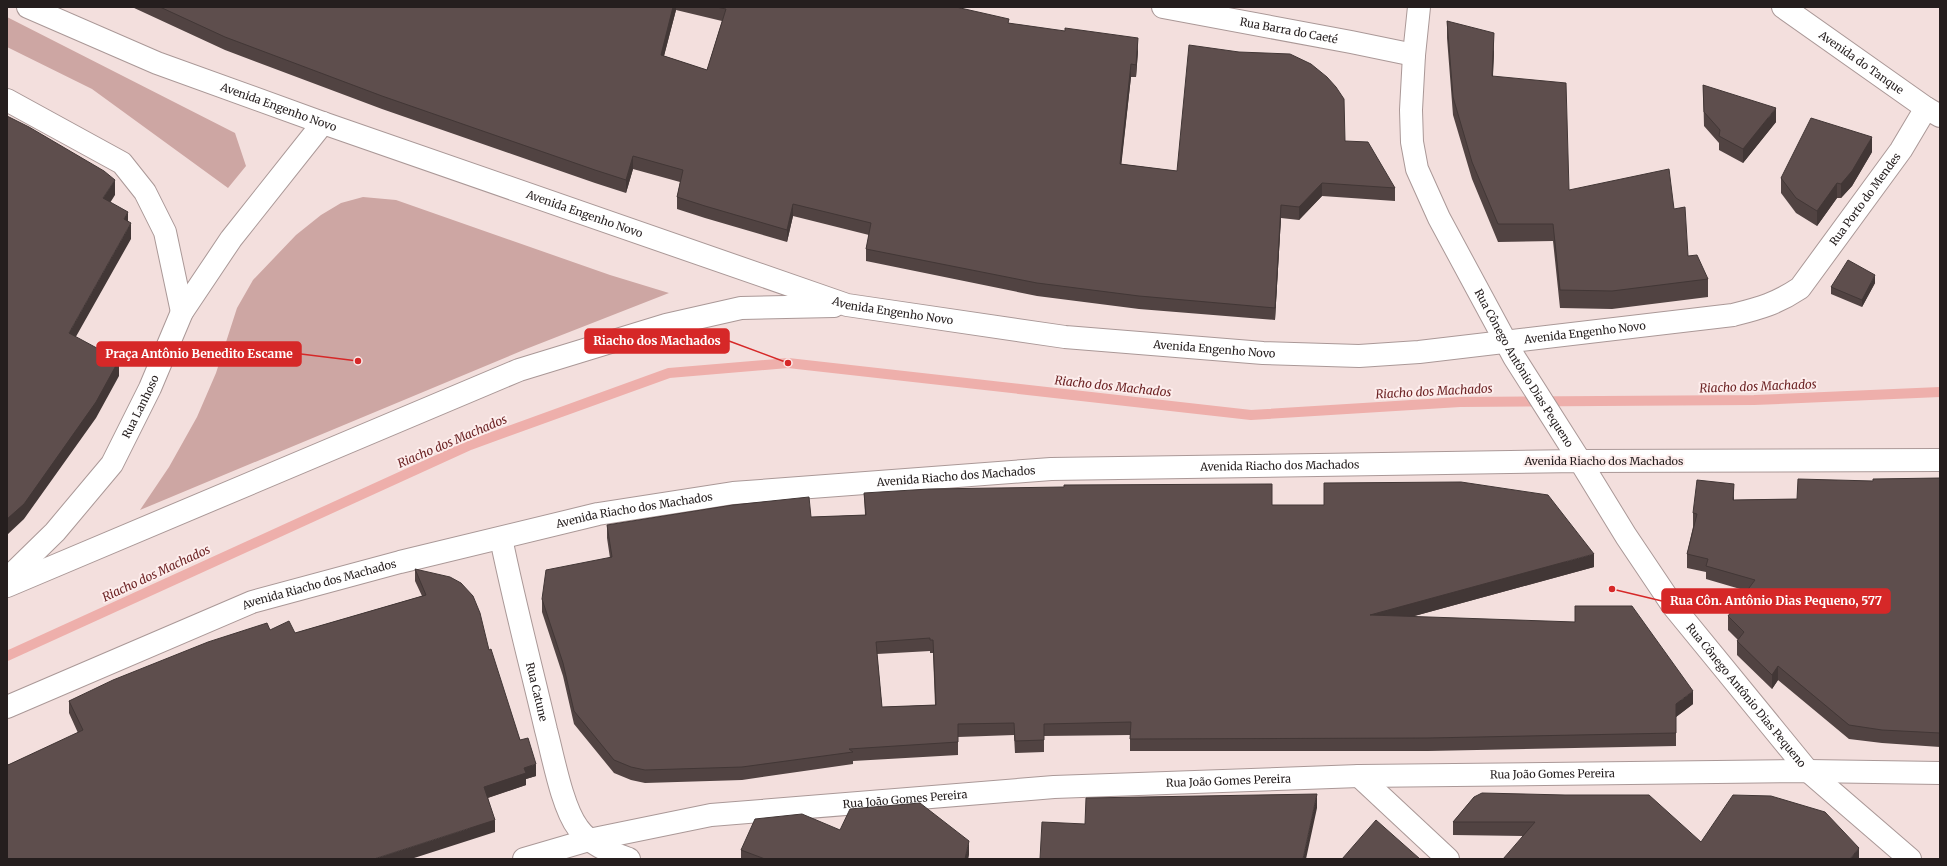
<svg xmlns="http://www.w3.org/2000/svg" width="1947" height="866" font-family="Merriweather,serif">
	<rect width="100%" height="100%" fill="#f3dfdd"/>
	<!-- green -->
	<path fill="#cda6a3" d="M 7,17 L 235,133 L 246,166 L 228,188 L 92,89 L 7,47 Z
		M 363,197 L 396,200 L 610,275 L 669,293 L 526,349 L 140,510 L 169,467 L 197,417 L 216,373 L 237,308 L 253,280 L 296,235 L 321,215 L 341,203 Z"/>
	<g fill="none" stroke-linecap="round" stroke-linejoin="round">
		<!-- stream -->
		<path stroke="#eeafab" stroke-width="10" d="M 7,656 L 470,445 L 669,373 L 788,363 L 1251,415 L 1460,402 L 1754,400 L 1940,392"/>
		<defs>
			<g id="minor">
				<path id="s1" d="M 28,7 L 157,63 L 323,123 L 847,305 L 1065,337 L 1263,353 L 1359,356 L 1419,352 L 1733,315 C 1760,308 1776,304 1800,288 L 1901,150 L 1926,108"/>
				<path id="s2" d="M 1163,7 L 1351,42 L 1414,55"/>
				<path id="s3" d="M 1783,7 L 1926,108 L 1940,116"/>
				<path d="M 7,100 L 122,163 L 145,192 L 165,232 L 182,312"/>
				<path id="s4" d="M 501,538 C 514,602 531,666 546,730 C 553,756 562,807 578,828 C 590,845 610,852 629,859"/>
				<path id="s5" d="M 7,579 L 55,532 L 112,464 L 150,388 L 182,312 L 231,239 L 323,123"/>
				<path d="M 7,586 L 519,370 L 666,325 L 741,308 L 834,306"/>
				<path id="s6" d="M 7,707 L 252,602 L 400,562 L 598,514 L 733,493 L 1051,469 L 1580,461 L 1626,536 L 1673,606 L 1808,771 L 1910,859"/>
				<path d="M 1359,776 L 1448,859"/>
				<path id="s7" d="M 524,859 L 589,840 L 711,815 L 1054,787 L 1359,776 L 1808,771 L 1940,773"/>
			</g>
			<g id="major">
				<path id="s8" d="M 1419,7 L 1414,55 L 1411,110 L 1412,142 L 1417,169 L 1439,218 L 1514,357 L 1580,461 L 1940,460"/>
			</g>
		</defs>
		<!-- minor casing -->
		<use href="#minor" stroke="#aa9897" stroke-width="24"/>
		<!-- major casing -->
		<use href="#major" stroke="#aa9897" stroke-width="24"/>
		<!-- minor -->
		<use href="#minor" stroke="#fff" stroke-width="22"/>
		<!-- major -->
		<use href="#major" stroke="#fff" stroke-width="22"/>
	</g>
	<!-- wall -->
	<path fill="#514342" fill-rule="evenodd" d="M 132,7 L 956,7 L 1009,23 L 1138,51 L 1136,77 L 1131,77 L 1121,164 L 1177,171 L 1345,141 L 1395,188 L 1395,201 L 1322,196 L 1299,220 L 1281,218 L 1275,320 L 1139,309 L 1037,296 L 866,261 L 866,249 L 869,235 L 793,216 L 787,242 L 705,218 L 677,209 L 677,197 L 680,182 L 633,169 L 626,193 L 595,183 L 382,109 L 225,50 ZM 676,10 L 722,21 L 707,70 L 664,56 Z
		M 1447,21 L 1494,51 L 1493,76 L 1569,190 L 1674,209 L 1688,256 L 1708,279 L 1708,297 L 1612,309 L 1560,308 L 1553,241 L 1498,242 L 1472,179 L 1453,115 L 1447,38 Z
		M 1703,85 L 1776,122 L 1743,163 L 1719,150 L 1719,143 L 1704,126 Z
		M 1872,152 L 1852,186 L 1841,198 L 1837,198 L 1817,226 L 1796,213 L 1781,193 L 1781,178 Z
		M 1875,283 L 1862,307 L 1831,294 L 1831,287 Z
		M 1940,478 L 1940,747 L 1882,743 L 1849,739 L 1778,680 L 1772,689 L 1737,655 L 1737,641 L 1738,640 L 1728,630 L 1728,616 L 1747,591 L 1706,579 L 1706,572 L 1687,568 L 1687,554 L 1693,527 L 1693,513 L 1734,497 L 1734,500 L 1797,499 L 1873,481 Z
		M 864,493 L 1272,505 L 1594,567 L 1411,617 L 1693,704 L 1676,717 L 1676,746 L 1428,751 L 1130,751 L 1130,735 L 1044,736 L 1044,752 L 1015,753 L 1014,735 L 958,737 L 958,755 L 853,761 L 853,764 L 742,780 L 645,783 L 631,780 L 614,773 L 574,724 L 563,676 L 542,612 L 542,599 L 610,558 L 607,538 L 607,525 L 865,515 ZM 930,651 L 930,653 L 933,653 L 935,705 L 882,707 L 877,654 Z
		M 415,569 L 489,650 L 520,740 L 536,776 L 526,779 L 526,785 L 488,798 L 495,832 L 8,765 L 78,733 L 69,713 L 69,701 L 270,630 L 295,633 L 422,596 L 415,581 Z
		M 1474,797 L 1701,842 L 1859,859 L 1523,836 L 1453,835 L 1453,822 Z
		M 840,830 L 969,854 L 968,859 L 741,859 L 741,850 Z"/>
	<!-- shaded-wall -->
	<path fill="#423736" d="M 673,7 L 676,7 L 676,10 L 661,67 L 661,55 Z
		M 1494,33 L 1494,51 L 1492,93 L 1492,76 Z
		M 1138,38 L 1138,51 L 1136,77 L 1136,65 Z
		M 1131,64 L 1131,77 L 1120,177 L 1120,164 Z
		M 1776,108 L 1776,122 L 1743,163 L 1743,149 Z
		M 1872,137 L 1872,152 L 1852,186 L 1841,198 L 1841,184 Z
		M 633,156 L 633,169 L 626,193 L 626,180 Z
		M 115,180 L 115,195 L 103,214 L 103,198 Z
		M 1322,183 L 1322,196 L 1299,220 L 1299,207 Z
		M 1837,183 L 1837,198 L 1817,226 L 1817,211 Z
		M 793,204 L 793,216 L 787,242 L 787,230 Z
		M 1281,205 L 1281,218 L 1275,320 L 1275,308 Z
		M 128,212 L 128,228 L 124,219 Z
		M 131,223 L 131,239 L 69,349 L 69,333 Z
		M 1875,275 L 1875,283 L 1862,307 L 1862,300 Z
		M 119,360 L 119,376 L 96,418 L 24,519 L 7,535 L 7,519 Z
		M 1734,484 L 1734,497 L 1733,513 L 1733,500 Z
		M 1594,554 L 1594,567 L 1370,628 L 1370,615 Z
		M 1778,666 L 1778,680 L 1772,689 L 1772,675 Z
		M 1693,691 L 1693,704 L 1676,717 L 1676,704 Z
		M 536,764 L 536,776 L 526,779 L 526,785 L 484,799 L 484,787 L 524,768 Z
		M 1317,794 L 1317,808 L 1306,859 L 1303,859 Z
		M 495,820 L 495,832 L 411,859 L 374,859 Z
		M 969,841 L 969,854 L 968,859 L 965,859 Z
		M 1859,848 L 1859,859 L 1850,859 Z"/>
	<!-- building -->
	<path fill="#5e4e4d" stroke="#423736" fill-rule="evenodd" d="M 160,7 L 673,7 L 661,55 L 707,70 L 726,9 L 716,7 L 956,7 L 1009,19 L 1008,23 L 1065,31 L 1065,28 L 1138,38 L 1136,65 L 1131,64 L 1120,164 L 1177,171 L 1189,45 L 1239,52 L 1290,54 L 1311,64 L 1327,77 L 1336,87 L 1344,99 L 1345,141 L 1368,142 L 1395,188 L 1322,183 L 1299,207 L 1281,205 L 1275,308 L 1139,296 L 1037,283 L 866,249 L 871,223 L 793,204 L 787,230 L 705,206 L 677,197 L 683,170 L 633,156 L 626,180 L 595,170 L 382,96 L 225,37 Z
		M 1447,21 L 1494,33 L 1492,76 L 1566,83 L 1569,190 L 1669,169 L 1674,209 L 1685,207 L 1688,256 L 1697,255 L 1708,279 L 1612,291 L 1560,290 L 1553,224 L 1498,224 L 1472,162 L 1453,97 Z
		M 1703,85 L 1776,108 L 1743,149 L 1719,136 L 1720,130 L 1704,112 Z
		M 7,116 L 29,127 L 104,171 L 115,180 L 103,198 L 128,212 L 124,219 L 131,223 L 69,333 L 119,360 L 96,402 L 24,504 L 7,519 Z
		M 1811,118 L 1872,137 L 1852,171 L 1841,184 L 1837,183 L 1817,211 L 1796,198 L 1781,178 Z
		M 1848,260 L 1875,275 L 1862,300 L 1831,287 Z
		M 1940,478 L 1940,733 L 1882,730 L 1849,725 L 1778,666 L 1772,675 L 1737,641 L 1744,632 L 1728,616 L 1755,580 L 1706,566 L 1708,559 L 1687,554 L 1697,514 L 1693,513 L 1697,480 L 1734,484 L 1733,500 L 1797,499 L 1798,479 L 1873,481 L 1873,479 Z
		M 1461,482 L 1548,495 L 1594,554 L 1370,615 L 1575,622 L 1575,606 L 1632,606 L 1693,691 L 1676,704 L 1676,733 L 1428,738 L 1130,739 L 1131,722 L 1044,724 L 1044,740 L 1015,741 L 1014,723 L 958,724 L 958,742 L 849,749 L 853,752 L 742,767 L 645,770 L 631,767 L 614,760 L 574,711 L 563,663 L 542,599 L 546,570 L 612,557 L 607,525 L 733,505 L 809,497 L 811,517 L 866,515 L 864,493 L 929,489 L 1064,487 L 1064,485 L 1272,484 L 1272,505 L 1324,505 L 1324,483 ZM 930,638 L 930,640 L 933,640 L 936,705 L 882,707 L 876,642 Z
		M 415,569 L 450,577 L 461,583 L 473,596 L 480,613 L 489,650 L 491,649 L 520,740 L 528,738 L 536,764 L 524,768 L 526,773 L 484,787 L 495,820 L 374,859 L 7,859 L 7,762 L 8,765 L 83,730 L 69,701 L 113,680 L 208,642 L 267,623 L 270,630 L 289,621 L 295,633 L 426,595 Z
		M 1482,793 L 1565,795 L 1649,795 L 1701,842 L 1733,795 L 1771,796 L 1825,812 L 1859,848 L 1850,859 L 1503,859 L 1535,822 L 1453,822 L 1474,797 Z
		M 1317,794 L 1303,859 L 1040,859 L 1042,822 L 1085,824 L 1086,798 Z
		M 920,803 L 969,841 L 965,859 L 765,859 L 741,850 L 755,819 L 802,814 L 840,830 L 850,809 Z
		M 1376,820 L 1420,859 L 1342,859 Z"/>
	<g text-anchor="middle" dominant-baseline="central" stroke-width="4" stroke-linejoin="round" paint-order="stroke">
		<!-- street labels -->
		<g font-size="11" fill="#251e1e" stroke="#fdedec">
			<text stroke="none"><textPath href="#s2" startOffset="128">Rua Barra do Caeté</textPath></text>
			<text stroke="none"><textPath href="#s3" startOffset="96">Avenida do Tanque</textPath></text>
			<text stroke="none"><textPath href="#s1" startOffset="270">Avenida Engenho Novo</textPath></text>
			<text stroke="none"><textPath href="#s1" startOffset="1946">Rua Porto do Mendes</textPath></text>
			<text stroke="none"><textPath href="#s1" startOffset="594">Avenida Engenho Novo</textPath></text>
			<text stroke="none"><textPath href="#s1" startOffset="918">Avenida Engenho Novo</textPath></text>
			<text stroke="none"><textPath href="#s1" startOffset="1614">Avenida Engenho Novo</textPath></text>
			<text stroke="none"><textPath href="#s1" startOffset="1242">Avenida Engenho Novo</textPath></text>
			<text stroke="none"><textPath href="#s8" startOffset="389">Rua Cônego Antônio Dias Pequeno</textPath></text>
			<text stroke="none"><textPath href="#s5" startOffset="220">Rua Lanhoso</textPath></text>
			<text x="1604" y="461">Avenida Riacho dos Machados</text>
			<text stroke="none"><textPath href="#s6" startOffset="1308">Avenida Riacho dos Machados</textPath></text>
			<text stroke="none"><textPath href="#s6" startOffset="984">Avenida Riacho dos Machados</textPath></text>
			<text stroke="none"><textPath href="#s6" startOffset="660">Avenida Riacho dos Machados</textPath></text>
			<text stroke="none"><textPath href="#s6" startOffset="336">Avenida Riacho dos Machados</textPath></text>
			<text stroke="none"><textPath href="#s4" startOffset="158">Rua Catune</textPath></text>
			<text stroke="none"><textPath href="#s6" startOffset="1896">Rua Cônego Antônio Dias Pequeno</textPath></text>
			<text stroke="none"><textPath href="#s7" startOffset="1035">Rua João Gomes Pereira</textPath></text>
			<text stroke="none"><textPath href="#s7" startOffset="711">Rua João Gomes Pereira</textPath></text>
			<text stroke="none"><textPath href="#s7" startOffset="387">Rua João Gomes Pereira</textPath></text>
		</g>
		<!-- water labels -->
		<g font-size="12" font-style="italic" fill="#6d2425" stroke="#fdedec">
			<text transform="translate(1113 386) rotate(6)">Riacho dos Machados</text>
			<text transform="translate(1758 386) rotate(-2)">Riacho dos Machados</text>
			<text transform="translate(1434 391) rotate(-3)">Riacho dos Machados</text>
			<text transform="translate(452 441) rotate(-23)">Riacho dos Machados</text>
			<text transform="translate(156 573) rotate(-25)">Riacho dos Machados</text>
		</g>
	</g>
	<!-- callouts -->
	<path fill="none" stroke="#d62828" stroke-width="1.5" d="M788 363L729 341M358 361L301 354M1612 589L1662 601"/>
	<g fill="#d62828" stroke="#fdedec" stroke-width="1.5">
		<circle cx="788" cy="363" r="4"/>
		<circle cx="358" cy="361" r="4"/>
		<circle cx="1612" cy="589" r="4"/>
	</g>
	<g fill="#d62828" stroke="#d62828" stroke-width="1.5">
		<rect x="585" y="329" width="144" height="24" rx="4"/>
		<rect x="97" y="342" width="204" height="24" rx="4"/>
		<rect x="1662" y="589" width="228" height="24" rx="4"/>
	</g>
	<g font-size="12" text-anchor="middle" font-weight="bold" fill="#fff">
		<text x="657" y="345">Riacho dos Machados</text>
		<text x="199" y="358">Praça Antônio Benedito Escame</text>
		<text x="1776" y="605">Rua Côn. Antônio Dias Pequeno, 577</text>
	</g>
	<!-- border -->
	<rect width="1947" height="866" fill="none" stroke="#251e1e" stroke-width="16"/>
</svg>
